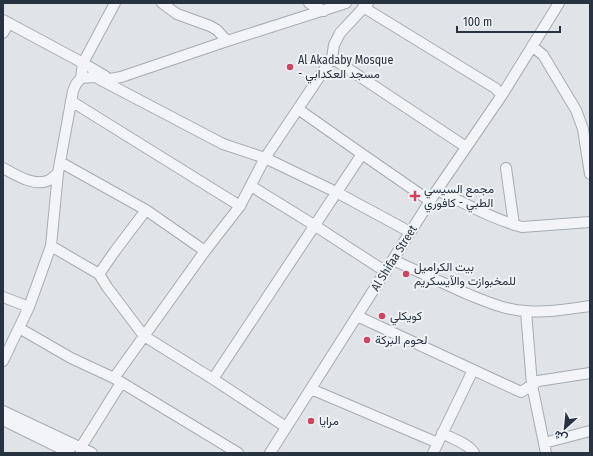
<svg xmlns="http://www.w3.org/2000/svg" width="593" height="456" font-family="'Fira Sans Condensed',Vazirmatn,sans-serif">
	<rect width="100%" height="100%" fill="#e0e4e9"/>
	<g fill="none" stroke-linecap="round" stroke-linejoin="round">
		<defs>
			<path id="minor" d="M 162,3 L 177,14 L 210,26 L 217,30 L 227,41
				M 309,3 L 324,11
				M 363,7 L 495,88 L 502,95
				M 3,20 L 83,63 L 105,76
				M 3,33 L 9,23
				M 532,46 L 543,55 L 576,110 L 583,129 L 590,174
				M 332,58 L 466,147
				M 81,78 L 83,63 L 115,3
				M 99,79 L 223,144 L 265,158 L 336,192 L 410,232
				M 71,101 L 240,206
				M 298,109 L 362,154 L 430,201
				M 60,162 L 146,210 L 205,251
				M 3,168 C 16,175 33,186 47,181 C 51,180 54,176 58,173
				M 506,168 L 514,225
				M 251,186 L 314,225 L 386,272
				M 437,190 C 465,203 492,219 522,227 L 590,222
				M 51,246 L 99,274 L 107,287 L 144,336 L 213,379 L 286,427
				M 393,260 C 417,271 441,282 465,293 C 485,301 505,310 526,311 C 547,313 569,309 590,306
				M 99,274 L 115,251 L 146,210
				M 3,297 L 29,307
				M 526,311 L 532,385 L 546,453
				M 357,316 L 521,392 L 538,381 L 590,373
				M 19,328 L 71,358 L 114,378 L 238,453
				M 3,361 L 29,307 L 51,246 L 58,173 L 73,91 L 76,84 L 81,78 L 94,77 L 110,79 L 121,77 L 227,41 L 346,3
				M 114,378 L 205,251 L 240,206 L 265,158 L 332,58 L 334,45 L 340,33 L 368,3
				M 213,379 L 362,154
				M 311,389 L 438,443
				M 3,411 L 92,453
				M 3,420 L 70,453
				M 442,433 C 451,438 469,444 474,453
				M 544,443 L 590,431
				M 81,453 L 81,447 L 121,383
				M 270,453 L 437,190 L 502,95 L 559,3
				M 433,453 L 473,370"/>
		</defs>
		<!-- minor casing -->
		<use href="#minor" stroke="#a5abb3" stroke-width="12"/>
		<!-- minor -->
		<use href="#minor" stroke="#f2f4f7" stroke-width="10"/>
	</g>
	<!-- markers -->
	<g fill="#cf4460" stroke="#eff3f6" stroke-width="1.5">
		<circle cx="290" cy="67" r="4"/>
		<path d="M413 190h4v4h4v4h-4v4h-4v-4h-4v-4h4z"/>
		<circle cx="406" cy="274" r="4"/>
		<circle cx="382" cy="316" r="4"/>
		<circle cx="367" cy="340" r="4"/>
		<circle cx="311" cy="421" r="4"/>
	</g>
	<g text-anchor="middle" dominant-baseline="central" stroke-width="4" stroke-linejoin="round" paint-order="stroke">
		<!-- poi labels -->
		<g font-size="12" fill="#283240" stroke="#eff3f6" text-anchor="start">
			<text x="298" y="60">Al Akadaby Mosque<tspan x="298" dy="14">- مسجد العكدابي</tspan></text>
			<text x="424" y="189">مجمع السيسي<tspan x="424" dy="14">الطبي - كافوري</tspan></text>
			<text x="414" y="267">بيت الكراميل<tspan x="414" dy="14">للمخبوازت والآيسكريم</tspan></text>
			<text x="390" y="316">كويكلي</text>
			<text x="375" y="340">لحوم البركة</text>
			<text x="319" y="421">مرايا</text>
		</g>
		<!-- street labels -->
		<g font-size="12" fill="#283240" stroke="#eff3f6">
			<text transform="translate(394 258) rotate(-58)">Al Shifaa Street</text>
		</g>
	</g>
	<!-- border -->
	<rect width="593" height="456" fill="none" stroke="#283240" stroke-width="8"/>
	<!-- north arrow -->
	<g transform="translate(565 428) rotate(207)" stroke="#eff3f6" stroke-width="3" paint-order="stroke">
	<path d="M0-3L7 15L0 10L-7 15Z" fill="#283240"/>
	<text y="-6" font-size="11" font-weight="bold" text-anchor="middle" fill="#283240">ش</text>
	</g>
	<!-- scale -->
	<path d="M457 26v6h103v-6" fill="none" stroke="#283240" stroke-width="2"/>
	<text x="463" y="26" font-size="12" fill="#283240" stroke="#eff3f6" stroke-width="3" paint-order="stroke">100 m</text>
</svg>
